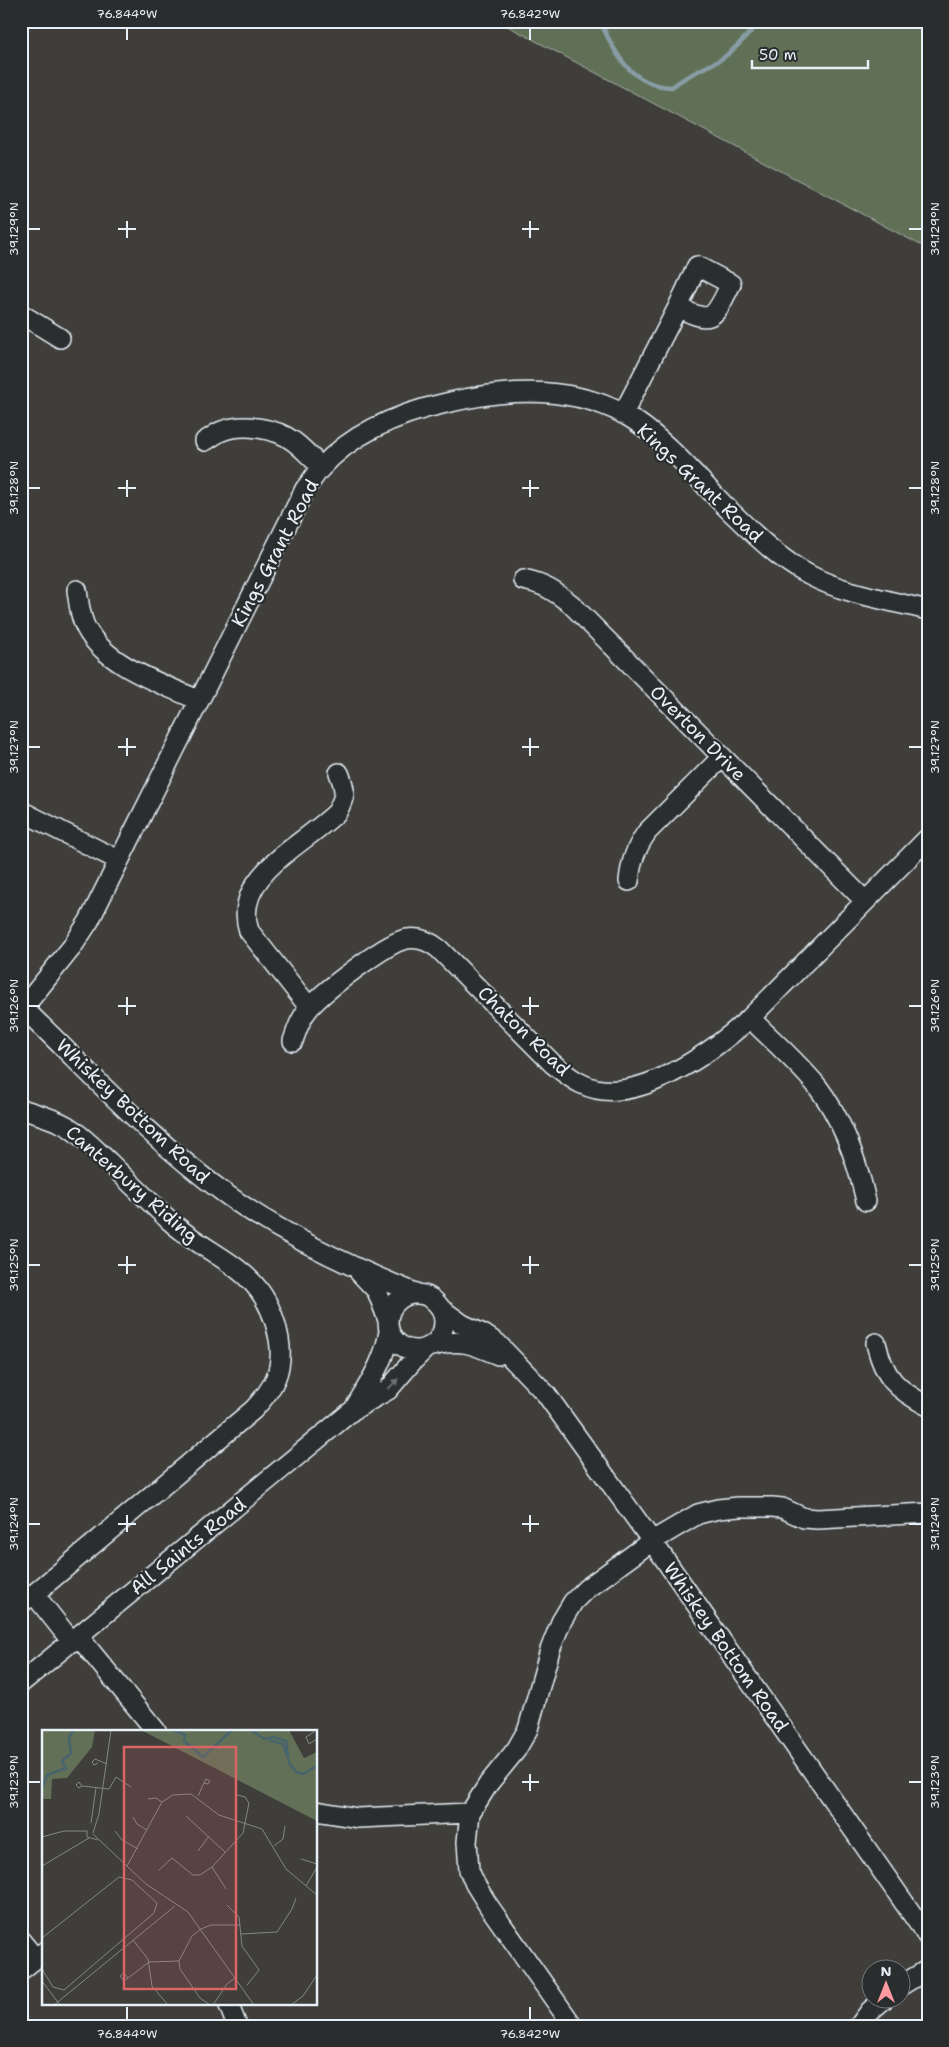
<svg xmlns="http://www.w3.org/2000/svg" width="949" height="2047" font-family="'Shantell Sans',sans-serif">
	<rect width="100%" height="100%" fill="#403e3b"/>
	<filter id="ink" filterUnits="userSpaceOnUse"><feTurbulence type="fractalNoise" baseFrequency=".02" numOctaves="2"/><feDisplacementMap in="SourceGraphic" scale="10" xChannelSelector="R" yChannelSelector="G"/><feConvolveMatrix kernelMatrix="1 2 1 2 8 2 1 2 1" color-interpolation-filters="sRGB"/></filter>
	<g filter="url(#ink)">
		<!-- green -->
		<path fill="#617057" stroke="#a4b0a8" d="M 498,21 L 928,21 L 928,249 Z"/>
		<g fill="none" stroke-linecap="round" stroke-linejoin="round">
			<!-- stream -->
			<path stroke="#889ca5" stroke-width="4.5" d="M 600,21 C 615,54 631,86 672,87 C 686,75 703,69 720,60 C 735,50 748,35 760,21"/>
			<defs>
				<path id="minor" d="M 21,314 L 60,338
					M 623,414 L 678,307 C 714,326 714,317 731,284 L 697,266 L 678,307
					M 205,441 C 211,438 216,433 222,431 C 242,423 276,428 293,441 C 303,448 312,459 322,467
					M 523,580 C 544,584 554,591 571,604 L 865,901
					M 77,590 C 79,603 80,617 86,628 C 106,666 161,683 198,700
					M 21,811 L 118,860
					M 629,881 C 631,861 636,848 647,832 L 722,757
					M 21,1006 C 87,1069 149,1138 223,1192 C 282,1235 350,1267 418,1294
					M 309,1007 L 249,931 C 231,876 304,845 337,812 C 346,795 346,790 339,773
					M 23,1008 L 72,947 L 89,921 L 305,489 C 311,482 315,474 321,468 C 353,432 401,413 446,403 C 504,389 570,385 624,414 C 662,435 696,477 727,508 C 752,532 777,558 809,575 C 845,594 888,600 928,610
					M 750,1018 C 772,1040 797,1062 817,1086 C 843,1120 857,1160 866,1201
					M 293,1041 C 297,1029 301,1017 310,1007 C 323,992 388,941 407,939 C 419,937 429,941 439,949 L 553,1064 C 562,1071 571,1079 582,1084 C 634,1110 713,1051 750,1018 L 928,838
					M 21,1109 C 37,1114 53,1118 67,1126 C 83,1136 96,1150 110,1163 C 130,1183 150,1202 170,1221 C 217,1263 266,1267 279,1339 C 284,1370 274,1388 253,1410 L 34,1594 L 21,1603
					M 359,1272 L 377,1291 L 388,1320
					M388 1322a28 28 0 1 1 56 0a28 28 0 1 1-56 0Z
					M 441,1309 L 462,1324 L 483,1334 L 498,1344 L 546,1394 L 652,1541 L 928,1937
					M 876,1343 C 884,1378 897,1390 928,1406
					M 433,1346 C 460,1338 473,1344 498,1355
					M 354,1409 C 369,1383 385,1361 389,1331
					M 34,1594 L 72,1642
					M 78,1636 L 156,1731
					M 21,1683 L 353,1410 L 388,1390 L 411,1363 L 425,1349
					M 316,1811 L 358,1818 L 470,1813
					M 21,1941 L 35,1958
					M 21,1970 L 44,1952
					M 902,1985 L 928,1969
					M 228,2003 L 237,2026
					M 573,2026 L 488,1905 L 475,1884 L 469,1870 L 467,1842 L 470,1813 L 489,1783 L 516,1750 L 528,1729 L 550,1650 L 561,1622 L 573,1602 L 586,1589 L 652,1541 L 698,1514 L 718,1509 L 739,1507 L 772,1507 L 782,1508 L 804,1518 L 818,1519 L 928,1513
					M 859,2026 L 870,2011 L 883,2000"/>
			</defs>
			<!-- minor casing -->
			<use href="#minor" stroke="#e8f1f8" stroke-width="22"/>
			<!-- minor -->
			<use href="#minor" stroke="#2a2d2e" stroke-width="19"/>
		</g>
		<!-- one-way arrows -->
		<defs><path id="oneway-solid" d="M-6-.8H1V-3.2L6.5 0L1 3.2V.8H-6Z" transform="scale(1.25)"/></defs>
		<use fill="#6c7275" href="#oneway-solid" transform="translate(393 1384) rotate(-46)"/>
	</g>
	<!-- ticks -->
	<path fill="none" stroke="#e8f1f8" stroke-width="2" d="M 127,28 L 127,40M 530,28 L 530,40M 127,221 L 127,238M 530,221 L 530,238M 28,229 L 40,229M 118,229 L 136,229M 522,229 L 539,229M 909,229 L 922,229M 127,480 L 127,497M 530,480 L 530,497M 28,488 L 40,488M 118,488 L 136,488M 522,488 L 539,488M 909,488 L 922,488M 127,738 L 127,756M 530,738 L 530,756M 28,747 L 40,747M 118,747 L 136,747M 522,747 L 539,747M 909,747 L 922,747M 127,997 L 127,1015M 530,997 L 530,1015M 28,1006 L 40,1006M 118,1006 L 136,1006M 522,1006 L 539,1006M 909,1006 L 922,1006M 127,1256 L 127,1274M 530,1256 L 530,1274M 28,1265 L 40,1265M 118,1265 L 136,1265M 522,1265 L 539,1265M 909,1265 L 922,1265M 127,1515 L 127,1532M 530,1515 L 530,1532M 28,1524 L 40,1524M 118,1524 L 136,1524M 522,1524 L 539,1524M 909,1524 L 922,1524M 530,1774 L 530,1791M 28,1782 L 40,1782M 522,1782 L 539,1782M 909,1782 L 922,1782M 127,2007 L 127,2020M 530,2007 L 530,2020"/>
	<g text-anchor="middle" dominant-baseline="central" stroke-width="4.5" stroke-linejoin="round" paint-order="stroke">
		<!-- street labels -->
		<g font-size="19" fill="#e8f1f8" stroke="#2a2d2e">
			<text transform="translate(700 483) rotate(43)">Kings Grant Road</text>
			<text transform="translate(275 553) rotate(-62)">Kings Grant Road</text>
			<text transform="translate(698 733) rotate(45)">Overton Drive</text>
			<text transform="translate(524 1031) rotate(44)">Chaton Road</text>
			<text transform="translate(133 1111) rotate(43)">Whiskey Bottom Road</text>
			<text transform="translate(132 1184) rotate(41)">Canterbury Riding</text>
			<text transform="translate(188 1546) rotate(-39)">All Saints Road</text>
			<text transform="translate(726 1647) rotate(55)">Whiskey Bottom Road</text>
		</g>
	</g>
	<!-- overview -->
	<g transform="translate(42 1730)">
		<rect width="275" height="275" fill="#403e3b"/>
		<path d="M 0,0 L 53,0 L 50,17 L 25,48 L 10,49 L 9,69 L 0,69 ZM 99,0 L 247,0 L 262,28 L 275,22 L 275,91 Z" fill="#617057"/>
		<path fill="none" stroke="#48646d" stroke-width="2.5" d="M 131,0 L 143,5 L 142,11 L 161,27 L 190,0M 209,0 L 222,9 L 232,7 L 244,11 L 247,33 L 254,42 L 261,44 L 275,36M 227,10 L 241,14 L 245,25M 0,58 L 5,45 L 24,38 L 20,31 L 29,23 L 27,7 L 32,0"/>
		<path fill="none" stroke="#838687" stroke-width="1" d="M 272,2 L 264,7 L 267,14 L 275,9M 56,33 L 52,35 L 50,32 L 53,29 L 65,34M 40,56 L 37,58 L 34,55 L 37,52 L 40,56 L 67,59 L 74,47 L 89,57M 156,66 L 162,53 L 166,54 L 168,51 L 164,49 L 162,53M 106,69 L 114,68 L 120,72M 144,86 L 184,123M 91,87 L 95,94 L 105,100M 49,93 L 54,58M 45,101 L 45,107 L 56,110M 73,101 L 80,110 L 96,119M 51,103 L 57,84 L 69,0M 51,104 L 104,154 L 146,182 L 212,275M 0,107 L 22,101 L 45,101M 232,116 L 241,109 L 243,96M 156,121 L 167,106M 259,129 L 275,134M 0,136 L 47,108M 85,136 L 120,72 L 131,65 L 149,64 L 177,85 L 220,99 L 244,139 L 275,165M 170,137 L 184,159M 117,140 L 130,128 L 151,145 L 158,145 L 170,137 L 201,103 L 207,73 L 203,67 L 195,65M 264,156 L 275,137M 185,175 L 197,187 L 200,216 L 217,240 L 205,255M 199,204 L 235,202 L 250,179 L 254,168M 0,208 L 77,147 L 90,150 L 115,173 L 112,183 L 22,260 L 11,257 L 0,239M 91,210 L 106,229 L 110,256 L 126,275M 86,248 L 82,243 L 78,246 L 82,251 L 107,232 L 137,231M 0,251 L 18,275M 12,275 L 133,176M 168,275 L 158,268 L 138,239 L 137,231 L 150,206 L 159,199 L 169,195 L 198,195M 171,275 L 185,254 L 193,248M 249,275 L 261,266 L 275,245"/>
		<path fill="#db6466" fill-opacity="0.15" stroke="#db6466" stroke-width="2.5" d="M 82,17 L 194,17 L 194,259 L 82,259 Z"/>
		<rect width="275" height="275" fill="none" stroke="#e8f1f8" stroke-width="2.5"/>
	</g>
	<!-- margin -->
	<rect width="949" height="2047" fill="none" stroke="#2a2d2e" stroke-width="55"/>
	<!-- north arrow -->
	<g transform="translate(886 1984)"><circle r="24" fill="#2a2d2e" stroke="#767b7f"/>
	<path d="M0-4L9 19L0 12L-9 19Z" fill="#ff9aa2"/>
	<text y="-8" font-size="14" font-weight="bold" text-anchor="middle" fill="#e8f1f8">N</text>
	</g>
	<!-- scale -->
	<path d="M752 60v8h116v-8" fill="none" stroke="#e8f1f8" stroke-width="2.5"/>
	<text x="759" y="60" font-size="15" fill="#e8f1f8" stroke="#2a2d2e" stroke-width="4" paint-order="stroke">50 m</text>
	<rect x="28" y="28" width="894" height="1992" fill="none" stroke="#e8f1f8" stroke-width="2"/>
	<g font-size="12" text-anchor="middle" fill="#e8f1f8">
		<text x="127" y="18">76.844°W</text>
		<text x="530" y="18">76.842°W</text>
		<text transform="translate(14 229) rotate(-90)" y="4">39.129°N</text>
		<text transform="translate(935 229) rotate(-90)" y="4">39.129°N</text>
		<text transform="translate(14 488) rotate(-90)" y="4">39.128°N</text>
		<text transform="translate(935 488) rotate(-90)" y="4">39.128°N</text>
		<text transform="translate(14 747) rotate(-90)" y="4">39.127°N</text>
		<text transform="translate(935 747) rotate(-90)" y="4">39.127°N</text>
		<text transform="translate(14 1006) rotate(-90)" y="4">39.126°N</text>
		<text transform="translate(935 1006) rotate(-90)" y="4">39.126°N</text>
		<text transform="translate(14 1265) rotate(-90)" y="4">39.125°N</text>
		<text transform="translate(935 1265) rotate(-90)" y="4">39.125°N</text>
		<text transform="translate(14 1524) rotate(-90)" y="4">39.124°N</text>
		<text transform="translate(935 1524) rotate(-90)" y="4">39.124°N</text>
		<text transform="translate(14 1782) rotate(-90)" y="4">39.123°N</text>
		<text transform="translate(935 1782) rotate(-90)" y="4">39.123°N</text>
		<text x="127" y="2038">76.844°W</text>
		<text x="530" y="2038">76.842°W</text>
	</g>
</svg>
